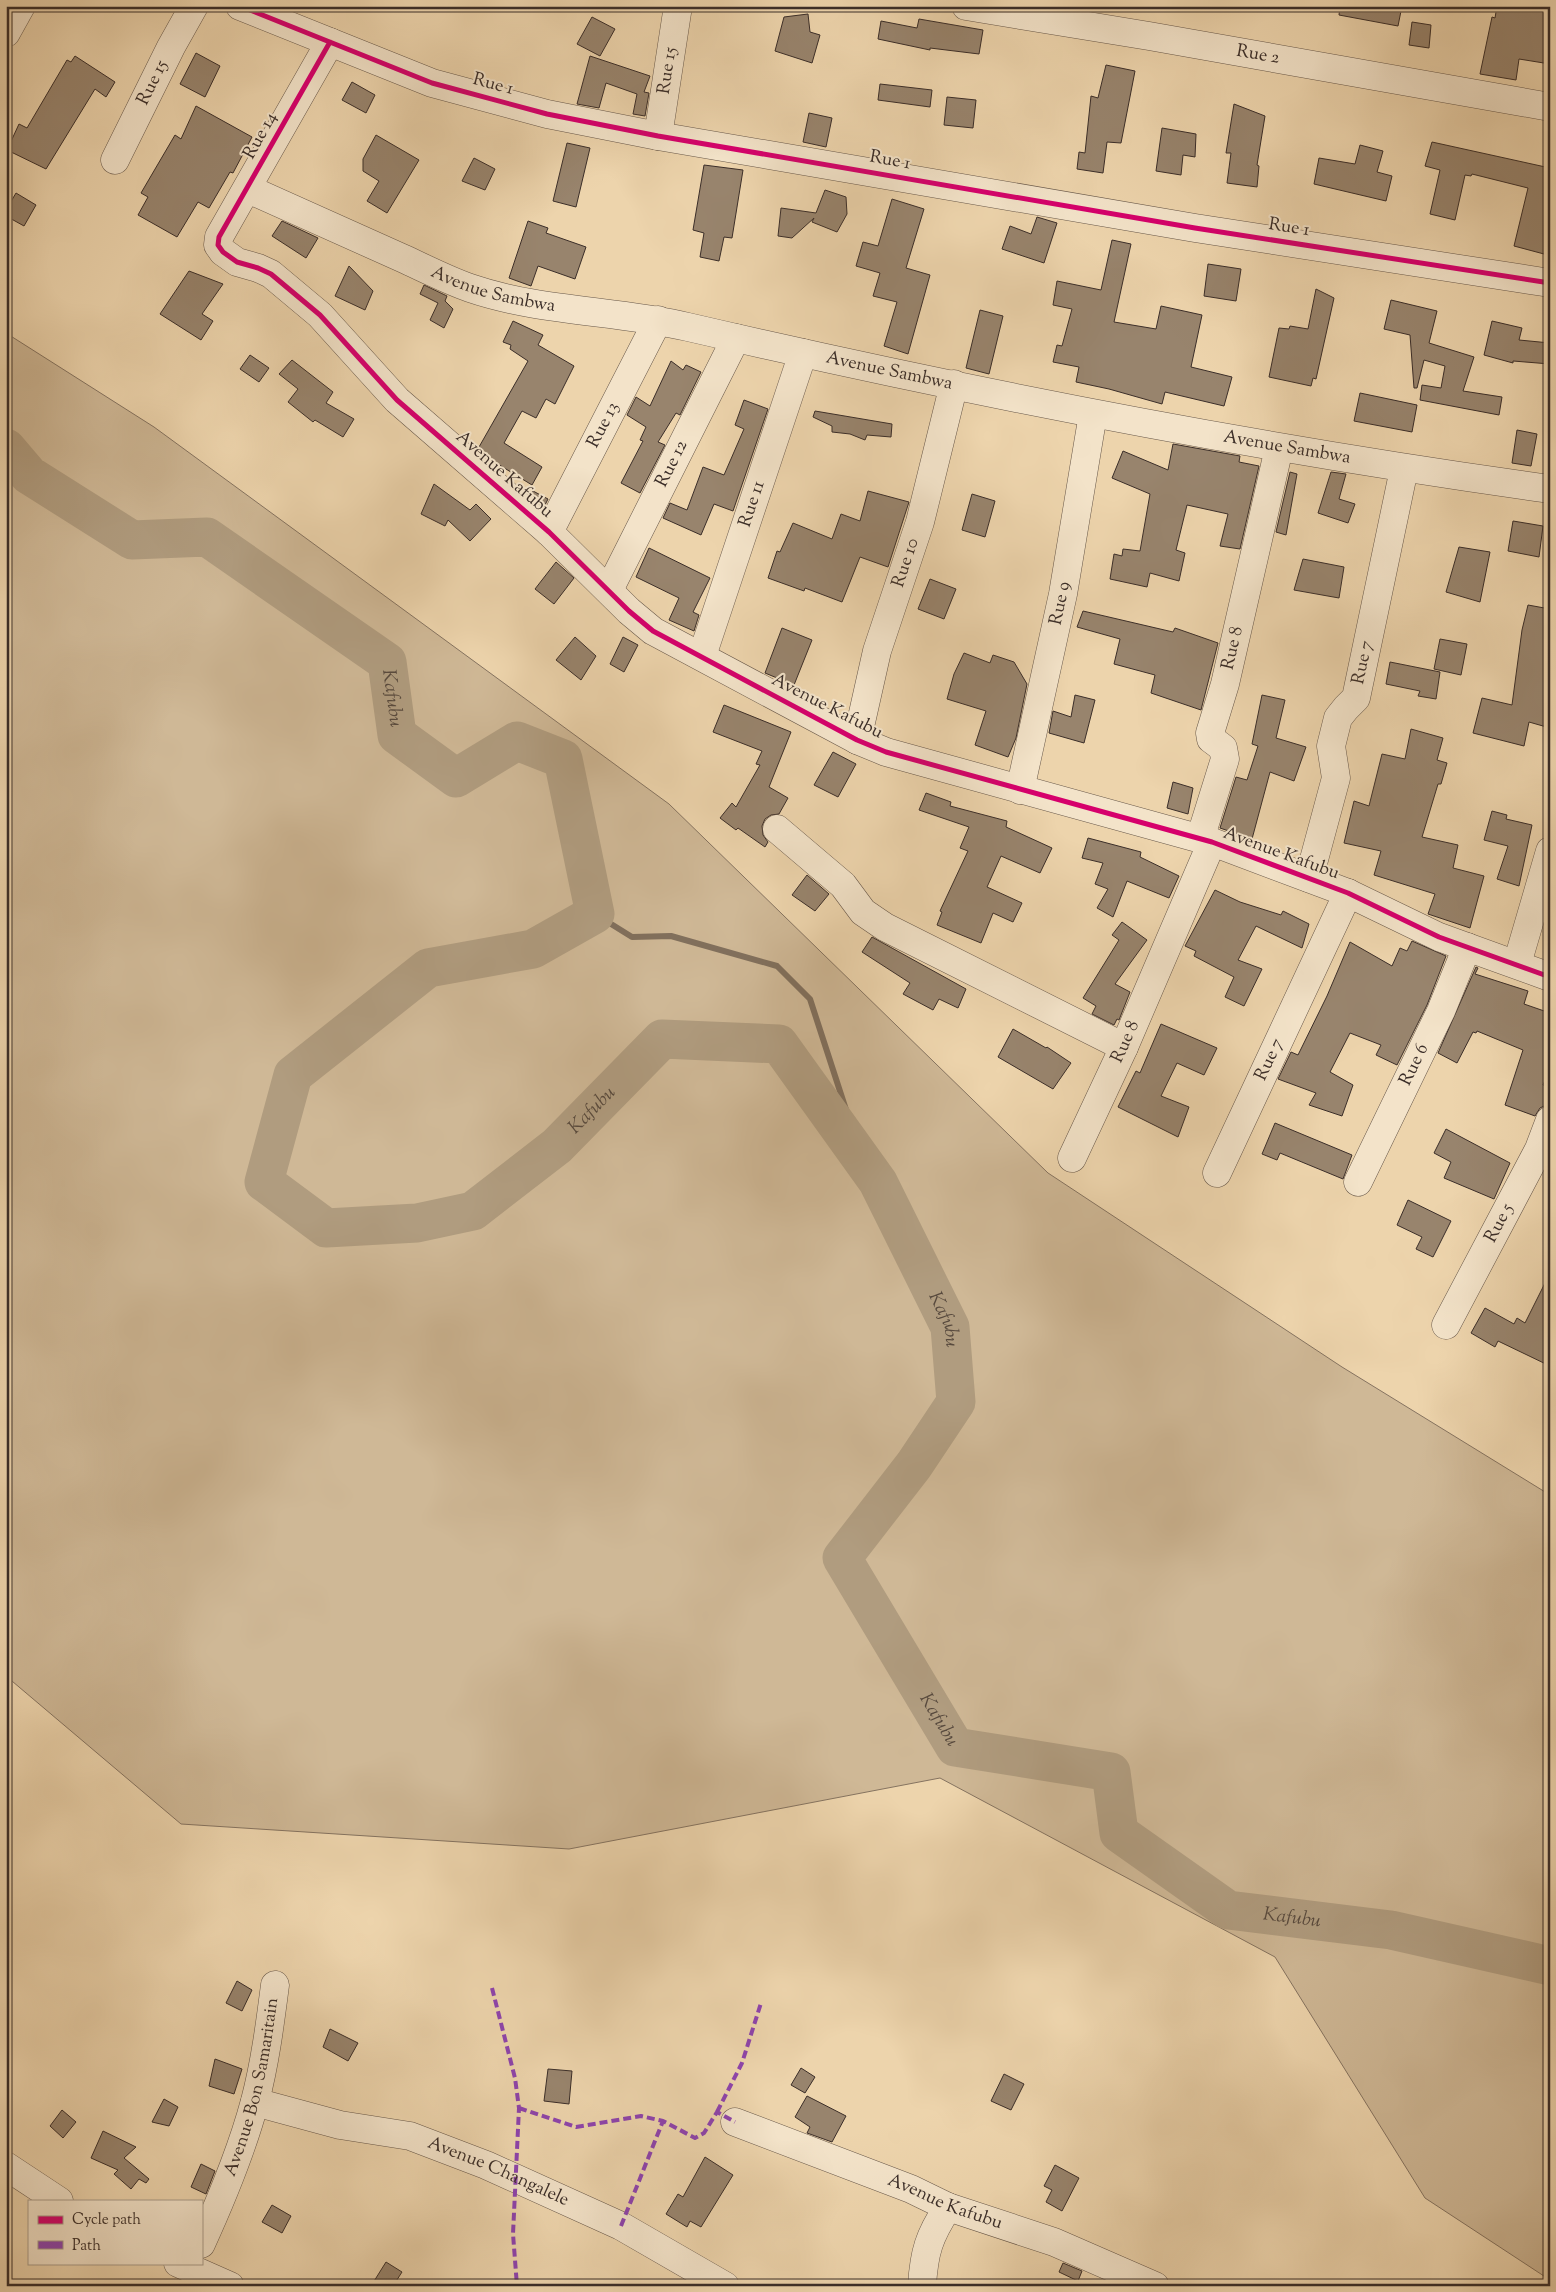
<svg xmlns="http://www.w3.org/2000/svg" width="1556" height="2292" font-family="'Sorts Mill Goudy',serif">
	<rect width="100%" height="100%" fill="#edd4ac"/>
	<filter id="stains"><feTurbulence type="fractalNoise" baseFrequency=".004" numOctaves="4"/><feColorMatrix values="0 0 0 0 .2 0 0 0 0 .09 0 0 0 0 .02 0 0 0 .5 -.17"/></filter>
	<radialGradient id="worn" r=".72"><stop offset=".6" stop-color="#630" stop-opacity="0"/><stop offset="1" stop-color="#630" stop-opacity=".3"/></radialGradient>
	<!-- green -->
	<path fill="#cfb896" stroke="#857360" d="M 6,333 L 154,427 L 669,804 L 1048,1173 L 1342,1367 L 1550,1495 L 1550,2280 L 1425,2198 L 1275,1957 L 940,1778 L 569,1849 L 181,1824 L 6,1676 Z"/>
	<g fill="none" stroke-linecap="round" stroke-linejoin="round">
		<!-- stream -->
		<path stroke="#81705d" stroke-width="6" d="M 595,914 L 632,937 L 671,936 L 777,966 L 810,999 L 864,1165"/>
		<!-- river -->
		<path stroke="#b09c7f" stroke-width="39" id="s1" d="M 6,448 L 29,475 L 132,540 L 207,537 L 387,662 L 397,735 L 456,778 L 517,741 L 563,759 L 595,914 L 533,949 L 428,968 L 293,1075 L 264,1182 L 326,1228 L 417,1223 L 473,1211 L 557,1146 L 662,1039 L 779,1044 L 878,1182 L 950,1327 L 956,1402 L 914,1465 L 842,1558 L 955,1747 L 1111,1772 L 1119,1833 L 1228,1910 L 1391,1930 L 1550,1966"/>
	</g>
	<!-- building -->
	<path fill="#98846d" stroke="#3b2e29" d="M 1340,6 L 1402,6 L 1398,26 L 1339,15 Z
		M 1497,6 L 1550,6 L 1550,64 L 1519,59 L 1516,80 L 1480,74 L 1492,17 L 1495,18 Z
		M 808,14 L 810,32 L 820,35 L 812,63 L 775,51 L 784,17 Z
		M 592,17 L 615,29 L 600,56 L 577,44 Z
		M 919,19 L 983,30 L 979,54 L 930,48 L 930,50 L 878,39 L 881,21 L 917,28 Z
		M 1412,22 L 1431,25 L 1429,48 L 1409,45 Z
		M 196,53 L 220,66 L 205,97 L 180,84 Z
		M 75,56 L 115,82 L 106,97 L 95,89 L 46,169 L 7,150 L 19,124 L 27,128 L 67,60 L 71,62 Z
		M 590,56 L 650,76 L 644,92 L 649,93 L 645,116 L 633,114 L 637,94 L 606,83 L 599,108 L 577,104 Z
		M 1106,65 L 1135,71 L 1121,143 L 1107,142 L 1103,173 L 1077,169 L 1079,152 L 1085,153 L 1091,96 L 1098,98 Z
		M 352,82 L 375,95 L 366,113 L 342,100 Z
		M 880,84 L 932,90 L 930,107 L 878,100 Z
		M 947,97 L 976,100 L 973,128 L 944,125 Z
		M 1234,104 L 1265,116 L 1257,165 L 1259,166 L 1257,187 L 1227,183 L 1231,153 L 1226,153 Z
		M 196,106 L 252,137 L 233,173 L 230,172 L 209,208 L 198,202 L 177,237 L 138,215 L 148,197 L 141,193 L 175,135 L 181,139 Z
		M 809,113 L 832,118 L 826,147 L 803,142 Z
		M 1162,128 L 1196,134 L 1195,157 L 1183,155 L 1181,175 L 1156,171 Z
		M 376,135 L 419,160 L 387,213 L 367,201 L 379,181 L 363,171 L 363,159 Z
		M 1432,142 L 1550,168 L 1550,230 L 1544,254 L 1514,246 L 1528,188 L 1472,174 L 1471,176 L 1465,175 L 1455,220 L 1430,214 L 1440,170 L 1425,166 Z
		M 567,143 L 590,148 L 576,207 L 553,201 Z
		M 1360,145 L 1383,151 L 1377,172 L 1392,176 L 1386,201 L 1314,184 L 1319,158 L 1355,164 Z
		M 474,158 L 495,169 L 485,190 L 462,181 Z
		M 704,165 L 743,170 L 732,238 L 724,237 L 719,261 L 700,257 L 704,233 L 693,230 Z
		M 825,190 L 846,197 L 847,214 L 837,232 L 812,222 L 814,218 L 792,238 L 778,236 L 781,208 L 816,213 Z
		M 16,193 L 36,205 L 24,226 L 6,216 L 6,210 Z
		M 892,199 L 924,209 L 906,268 L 930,275 L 908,354 L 884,346 L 897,302 L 873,296 L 880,273 L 856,266 L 863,242 L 878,246 Z
		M 1037,217 L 1057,223 L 1044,263 L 1002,249 L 1010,226 L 1031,234 Z
		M 282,221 L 318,238 L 306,258 L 272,236 Z
		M 528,221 L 548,228 L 546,233 L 586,247 L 575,279 L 538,266 L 531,286 L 509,278 Z
		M 1112,240 L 1131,244 L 1114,322 L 1156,329 L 1161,306 L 1202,315 L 1191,367 L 1232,377 L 1224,406 L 1165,392 L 1162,404 L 1109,389 L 1076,382 L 1079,367 L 1053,362 L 1057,345 L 1062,346 L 1072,309 L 1053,305 L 1057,281 L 1101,290 Z
		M 1208,264 L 1241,269 L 1236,301 L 1204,296 Z
		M 349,266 L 373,291 L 365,310 L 335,296 Z
		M 189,271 L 223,284 L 202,314 L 213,321 L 201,340 L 160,314 Z
		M 424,285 L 447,296 L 445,301 L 453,309 L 444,328 L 430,320 L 438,303 L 420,294 Z
		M 1316,289 L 1334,298 L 1316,379 L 1313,378 L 1311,386 L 1269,377 L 1279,328 L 1289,329 L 1290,326 L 1308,329 Z
		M 1391,300 L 1437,311 L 1429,343 L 1474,357 L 1463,391 L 1502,397 L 1499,415 L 1420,400 L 1422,385 L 1441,388 L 1445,366 L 1424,360 L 1417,388 L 1414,388 L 1410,335 L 1384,329 Z
		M 980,310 L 1003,316 L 989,374 L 966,368 Z
		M 513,321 L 543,335 L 538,345 L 574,366 L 555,404 L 546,399 L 536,418 L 522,411 L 504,443 L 542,467 L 532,485 L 488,458 L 481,452 L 483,449 L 479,447 L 528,361 L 510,349 L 511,345 L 503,342 Z
		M 1492,321 L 1522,328 L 1519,340 L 1550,343 L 1550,364 L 1513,361 L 1513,363 L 1484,355 Z
		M 250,355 L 269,368 L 259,382 L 240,369 Z
		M 292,360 L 333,392 L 326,403 L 354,419 L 343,437 L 315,420 L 313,422 L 288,402 L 298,389 L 279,374 Z
		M 671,361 L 683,370 L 686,365 L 701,372 L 680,415 L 676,413 L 658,442 L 665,445 L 640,493 L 621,483 L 643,441 L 640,440 L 646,427 L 627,415 L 636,397 L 650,406 Z
		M 1360,393 L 1417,405 L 1412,432 L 1354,421 Z
		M 744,400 L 768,409 L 733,511 L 714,504 L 701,535 L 663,518 L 670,503 L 687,510 L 703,467 L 724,475 L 744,429 L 735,425 Z
		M 815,411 L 892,424 L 891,437 L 867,435 L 865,440 L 850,434 L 832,432 L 832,426 L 813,417 Z
		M 1517,430 L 1537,434 L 1531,466 L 1512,463 Z
		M 1173,444 L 1240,456 L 1239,462 L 1259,466 L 1240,549 L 1220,546 L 1228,514 L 1187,505 L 1176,550 L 1185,553 L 1179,581 L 1150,573 L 1147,587 L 1110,579 L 1114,554 L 1122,556 L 1123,549 L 1140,551 L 1150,494 L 1112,478 L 1123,451 L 1168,470 Z
		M 1290,472 L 1297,474 L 1286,535 L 1276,532 Z
		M 1331,472 L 1346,474 L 1339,499 L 1355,504 L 1348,523 L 1318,513 Z
		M 434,484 L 470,510 L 476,504 L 491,519 L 470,541 L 448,520 L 445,526 L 421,514 Z
		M 533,491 L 548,499 L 544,507 L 530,495 Z
		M 868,491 L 909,502 L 888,567 L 860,557 L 842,602 L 805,588 L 804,591 L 768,578 L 777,551 L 780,552 L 793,523 L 832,539 L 841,514 L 860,521 Z
		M 972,494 L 995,501 L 985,537 L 962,530 Z
		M 1513,521 L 1543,526 L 1539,557 L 1508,551 Z
		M 1459,547 L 1490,552 L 1480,602 L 1446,592 Z
		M 649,548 L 710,578 L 693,612 L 699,615 L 694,631 L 669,620 L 679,598 L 636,577 Z
		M 1303,559 L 1344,567 L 1339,598 L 1294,590 Z
		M 556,562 L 574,578 L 554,604 L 535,589 Z
		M 930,579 L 956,589 L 944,619 L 918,609 Z
		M 1528,605 L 1550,609 L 1550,728 L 1529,722 L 1524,746 L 1473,733 L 1482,698 L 1512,705 L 1522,630 Z
		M 1083,611 L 1173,632 L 1175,628 L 1218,643 L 1201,710 L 1151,693 L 1155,675 L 1114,664 L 1120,639 L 1077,627 Z
		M 782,628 L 812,640 L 794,685 L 765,673 Z
		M 575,637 L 596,656 L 581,680 L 556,660 Z
		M 623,637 L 638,645 L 624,672 L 610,664 Z
		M 1440,639 L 1467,644 L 1461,675 L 1434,669 Z
		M 964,653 L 990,663 L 993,655 L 1014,662 L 1027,684 L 1016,738 L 1008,757 L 975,745 L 986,711 L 947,699 L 954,674 Z
		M 1390,662 L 1440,672 L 1436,699 L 1418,696 L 1420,691 L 1386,684 Z
		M 1075,695 L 1095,700 L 1084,743 L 1049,733 L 1053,711 L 1071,717 Z
		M 1262,695 L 1285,700 L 1276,738 L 1306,747 L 1294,781 L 1270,772 L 1252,839 L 1220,828 L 1236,777 L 1247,780 L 1258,746 L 1252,744 Z
		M 724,705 L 791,732 L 769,787 L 788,798 L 779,814 L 771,815 L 765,819 L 762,826 L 763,835 L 768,842 L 765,847 L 738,828 L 736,830 L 720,818 L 732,803 L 736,807 L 760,765 L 756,764 L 762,751 L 713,732 Z
		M 1411,729 L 1443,738 L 1437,760 L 1447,763 L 1441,784 L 1438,784 L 1422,837 L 1458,845 L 1453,868 L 1484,876 L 1470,928 L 1428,914 L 1435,894 L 1374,875 L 1381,851 L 1344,843 L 1354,801 L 1369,806 L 1382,754 L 1405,759 Z
		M 833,752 L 856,764 L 838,797 L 814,785 Z
		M 1173,782 L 1193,788 L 1188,814 L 1167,808 Z
		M 926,793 L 951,802 L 950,806 L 1007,821 L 1006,827 L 1052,848 L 1040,873 L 1001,856 L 987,887 L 1022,903 L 1013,922 L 993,913 L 981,943 L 937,925 L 942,912 L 940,911 L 968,851 L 960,848 L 969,827 L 919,810 Z
		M 1492,811 L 1507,815 L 1506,819 L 1532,825 L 1519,886 L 1497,879 L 1508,846 L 1484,840 Z
		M 1088,838 L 1141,852 L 1140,857 L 1179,876 L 1169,898 L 1127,881 L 1113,917 L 1097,908 L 1108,889 L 1095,884 L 1103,863 L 1082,858 Z
		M 807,875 L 829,894 L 815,911 L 792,895 Z
		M 1215,890 L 1240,902 L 1281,915 L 1283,911 L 1309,924 L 1302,948 L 1256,926 L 1238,960 L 1262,969 L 1244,1006 L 1225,997 L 1234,977 L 1194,956 L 1196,951 L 1185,946 Z
		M 1122,922 L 1147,940 L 1115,984 L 1130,992 L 1119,1020 L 1117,1019 L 1114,1025 L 1092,1014 L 1096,1006 L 1083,998 L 1119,940 L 1112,935 Z
		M 872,937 L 966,989 L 958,1008 L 939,999 L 933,1010 L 903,994 L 910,983 L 862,952 Z
		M 1412,941 L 1446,956 L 1427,1005 L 1397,1065 L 1376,1055 L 1381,1045 L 1350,1033 L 1330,1072 L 1353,1085 L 1342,1116 L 1309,1105 L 1316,1093 L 1278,1079 L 1291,1052 L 1298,1055 L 1327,996 L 1350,942 L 1392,966 L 1400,948 L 1407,951 Z
		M 1476,967 L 1478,968 L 1475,974 L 1528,991 L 1524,1004 L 1550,1013 L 1550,1070 L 1543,1085 L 1550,1087 L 1550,1093 L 1546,1105 L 1540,1108 L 1535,1116 L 1505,1105 L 1523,1050 L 1477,1031 L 1476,1033 L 1473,1032 L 1457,1063 L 1438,1053 Z
		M 1161,1024 L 1217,1048 L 1204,1075 L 1177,1063 L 1161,1096 L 1189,1107 L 1178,1137 L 1118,1107 L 1136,1071 L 1140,1073 Z
		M 1013,1029 L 1046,1048 L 1047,1047 L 1071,1063 L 1053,1089 L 998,1057 Z
		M 1275,1123 L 1352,1155 L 1343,1179 L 1280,1153 L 1277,1160 L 1262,1154 Z
		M 1446,1129 L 1510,1163 L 1494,1199 L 1444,1178 L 1451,1162 L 1434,1153 Z
		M 1408,1200 L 1451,1221 L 1433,1257 L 1416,1249 L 1422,1237 L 1397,1225 Z
		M 1550,1273 L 1550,1366 L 1498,1341 L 1495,1347 L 1471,1333 L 1485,1308 L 1514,1324 L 1517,1318 L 1525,1323 Z
		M 237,1981 L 252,1990 L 242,2011 L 226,2003 Z
		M 330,2029 L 358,2043 L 348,2061 L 323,2047 Z
		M 215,2059 L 242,2069 L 234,2094 L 209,2086 Z
		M 801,2068 L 815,2077 L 805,2093 L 791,2085 Z
		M 548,2069 L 572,2071 L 569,2104 L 544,2101 Z
		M 1004,2074 L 1024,2084 L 1011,2110 L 991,2101 Z
		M 807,2096 L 846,2116 L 832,2142 L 807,2133 L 810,2127 L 795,2117 Z
		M 164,2099 L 178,2107 L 169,2126 L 152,2122 Z
		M 62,2110 L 76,2122 L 63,2138 L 50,2126 Z
		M 103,2131 L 136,2147 L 124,2158 L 149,2179 L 146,2183 L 139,2179 L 131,2189 L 114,2174 L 118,2170 L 91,2158 Z
		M 705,2157 L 733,2175 L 701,2227 L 690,2221 L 687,2227 L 666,2214 L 678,2194 L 683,2197 Z
		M 201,2164 L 215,2171 L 206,2194 L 191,2187 Z
		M 1055,2165 L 1079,2178 L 1062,2211 L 1046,2202 L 1052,2190 L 1044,2186 Z
		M 272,2205 L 291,2216 L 282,2233 L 262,2222 Z
		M 386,2262 L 402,2272 L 393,2286 L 371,2286 Z
		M 1063,2263 L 1082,2271 L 1078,2281 L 1059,2272 Z"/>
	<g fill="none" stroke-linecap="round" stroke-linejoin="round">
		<defs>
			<g id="minor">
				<path d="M 240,6 L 432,83 L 547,114 L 658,136 L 1195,228 L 1550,283"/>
				<path id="s2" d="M 966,6 L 1149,36 L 1550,107"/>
				<path d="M 6,33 L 21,6"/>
				<path d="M 330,42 L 219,237 L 218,245 L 223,252 L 237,262 L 258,268 L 271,274 L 320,315 L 397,400 L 549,532 L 629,611 L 653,631 L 857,740 L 886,752 L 1212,842 L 1348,893 L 1439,937 L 1550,977"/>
				<path id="s3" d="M 658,136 L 678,6"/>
				<path id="s4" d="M 115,160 L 171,47 L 194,6"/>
				<path id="s5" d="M 248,189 C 299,212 350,235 402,258 C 424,268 447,280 470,288 C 540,312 616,310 688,327 C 973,393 1260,449 1550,489"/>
				<path id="s6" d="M 549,532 L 658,320"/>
				<path id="s7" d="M 609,590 L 736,338"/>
				<path id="s8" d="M 702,656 L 803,353"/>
				<path id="s9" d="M 857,740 L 877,651 L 920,522 L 954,384"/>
				<path id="s10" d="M 1020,790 L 1063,594 L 1093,414"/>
				<path d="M 777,829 L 843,885 L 863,912 L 885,927 L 1124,1047"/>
				<path id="s11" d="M 1200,839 L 1225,759 L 1223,748 L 1211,739 L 1210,733 L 1225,684 L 1279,448"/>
				<path id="s12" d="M 1309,878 L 1336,778 L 1331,746 L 1338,718 L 1346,708 L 1356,698 L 1404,469"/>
				<path d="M 1517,964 L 1550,851"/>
				<path id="s13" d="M 1072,1158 L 1124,1047 L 1212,842"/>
				<path id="s14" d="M 1217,1173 L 1348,893"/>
				<path id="s15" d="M 1358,1182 L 1441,1011 L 1467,947"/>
				<path id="s16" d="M 1446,1325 L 1539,1149 L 1550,1120"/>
				<path id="s17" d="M 255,2102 L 340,2125 L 410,2136 L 486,2165 L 621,2226 L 725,2286"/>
				<path id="s18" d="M 735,2122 L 911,2189 L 948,2207 L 1054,2242 L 1155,2286"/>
				<path d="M 6,2166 L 59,2201"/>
				<path id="s19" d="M 201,2244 C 222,2198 242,2150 255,2101 C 265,2063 270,2024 275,1985"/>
				<path d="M 178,2263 L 230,2286"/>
				<path d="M 922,2286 C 924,2252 929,2236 948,2207"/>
			</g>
		</defs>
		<!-- minor casing -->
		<use href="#minor" stroke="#68584a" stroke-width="29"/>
		<!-- minor -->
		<use href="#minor" stroke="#f3e3c9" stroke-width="28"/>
		<!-- quiet -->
		<path stroke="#8e44ad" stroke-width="4" stroke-dasharray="8 4" stroke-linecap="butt" d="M 492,1988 L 515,2078 L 519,2108 L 513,2234 L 517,2286
			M 519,2108 L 576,2127 L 641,2116 L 663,2121 L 695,2138 L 704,2133 L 717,2112 L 735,2122
			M 717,2112 L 742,2063 L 761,2003
			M 621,2226 L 663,2121"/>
		<defs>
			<path id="cycleway" d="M 240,6 L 432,83 L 547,114 L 658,136 L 1195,228 L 1550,283
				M 330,42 L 219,237 L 218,245 L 223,252 L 237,262 L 258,268 L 271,274 L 320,315 L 397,400 L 549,532 L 629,611 L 653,631 L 857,740 L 886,752 L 1212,842 L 1348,893 L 1439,937 L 1550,977"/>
		</defs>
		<!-- cycleway casing -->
		<use href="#cycleway" stroke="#f3e3c9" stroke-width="8"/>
		<!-- cycleway -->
		<use href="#cycleway" stroke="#d6006c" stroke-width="5"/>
	</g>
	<g text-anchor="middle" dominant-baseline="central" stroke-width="4" stroke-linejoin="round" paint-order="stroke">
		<!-- street labels -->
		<g font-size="18" fill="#3b2e29" stroke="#f3e3c9">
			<text stroke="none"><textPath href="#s2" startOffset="296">Rue 2</textPath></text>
			<text stroke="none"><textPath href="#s3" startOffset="66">Rue 15</textPath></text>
			<text stroke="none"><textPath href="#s4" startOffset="86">Rue 15</textPath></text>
			<text transform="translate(493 85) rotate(15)">Rue 1</text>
			<text transform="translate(261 136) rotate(-61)">Rue 14</text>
			<text transform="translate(890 161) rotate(10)">Rue 1</text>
			<text transform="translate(1289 228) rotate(9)">Rue 1</text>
			<text stroke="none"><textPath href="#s5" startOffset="266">Avenue Sambwa</textPath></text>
			<text stroke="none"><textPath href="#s5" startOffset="671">Avenue Sambwa</textPath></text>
			<text stroke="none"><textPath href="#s6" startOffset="120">Rue 13</textPath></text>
			<text stroke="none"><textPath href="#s5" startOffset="1076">Avenue Sambwa</textPath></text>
			<text stroke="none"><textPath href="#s7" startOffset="141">Rue 12</textPath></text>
			<text transform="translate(504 475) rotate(41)">Avenue Kafubu</text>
			<text stroke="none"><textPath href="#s8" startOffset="160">Rue 11</textPath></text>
			<text stroke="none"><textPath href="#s9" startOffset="184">Rue 10</textPath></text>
			<text stroke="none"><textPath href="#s10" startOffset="191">Rue 9</textPath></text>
			<text stroke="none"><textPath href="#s11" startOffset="204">Rue 8</textPath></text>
			<text stroke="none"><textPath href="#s12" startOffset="228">Rue 7</textPath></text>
			<text transform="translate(827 707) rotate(27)">Avenue Kafubu</text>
			<text transform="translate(1281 854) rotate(20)">Avenue Kafubu</text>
			<text stroke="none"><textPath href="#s13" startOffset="128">Rue 8</textPath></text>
			<text stroke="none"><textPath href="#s14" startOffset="125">Rue 7</textPath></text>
			<text stroke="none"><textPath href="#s15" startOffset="130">Rue 6</textPath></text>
			<text stroke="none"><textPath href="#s16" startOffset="115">Rue 5</textPath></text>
			<text stroke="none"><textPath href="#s19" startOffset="166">Avenue Bon Samaritain</textPath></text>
			<text stroke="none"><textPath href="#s17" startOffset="254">Avenue Changalele</textPath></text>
			<text stroke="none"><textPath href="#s18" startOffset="225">Avenue Kafubu</textPath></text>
		</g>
		<!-- water labels -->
		<g font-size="19" font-style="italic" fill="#584a3e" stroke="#f3e3c9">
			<text stroke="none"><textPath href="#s1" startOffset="488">Kafubu</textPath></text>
			<text stroke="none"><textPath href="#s1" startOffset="1720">Kafubu</textPath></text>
			<text stroke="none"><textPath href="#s1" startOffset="2260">Kafubu</textPath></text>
			<text stroke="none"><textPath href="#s1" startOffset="2726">Kafubu</textPath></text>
			<text stroke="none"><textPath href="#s1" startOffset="3175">Kafubu</textPath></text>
		</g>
	</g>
	<!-- margin -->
	<rect width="1556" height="2292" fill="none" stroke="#edd4ac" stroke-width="25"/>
	<rect x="8" y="8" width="1541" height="2277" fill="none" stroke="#3b2e29" stroke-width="2.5"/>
	<rect x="12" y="12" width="1531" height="2267" fill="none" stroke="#3b2e29"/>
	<!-- legend -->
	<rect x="28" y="2200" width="175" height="65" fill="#f3e3c9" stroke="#a99b89"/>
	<rect x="38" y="2216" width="25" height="8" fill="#d6006c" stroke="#a99b89"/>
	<text x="72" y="2224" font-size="15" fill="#3b2e29">Cycle path</text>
	<rect x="38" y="2241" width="25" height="8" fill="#8e44ad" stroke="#a99b89"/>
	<text x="72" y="2250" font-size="15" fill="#3b2e29">Path</text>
	<rect width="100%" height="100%" filter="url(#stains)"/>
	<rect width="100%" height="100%" fill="url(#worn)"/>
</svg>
